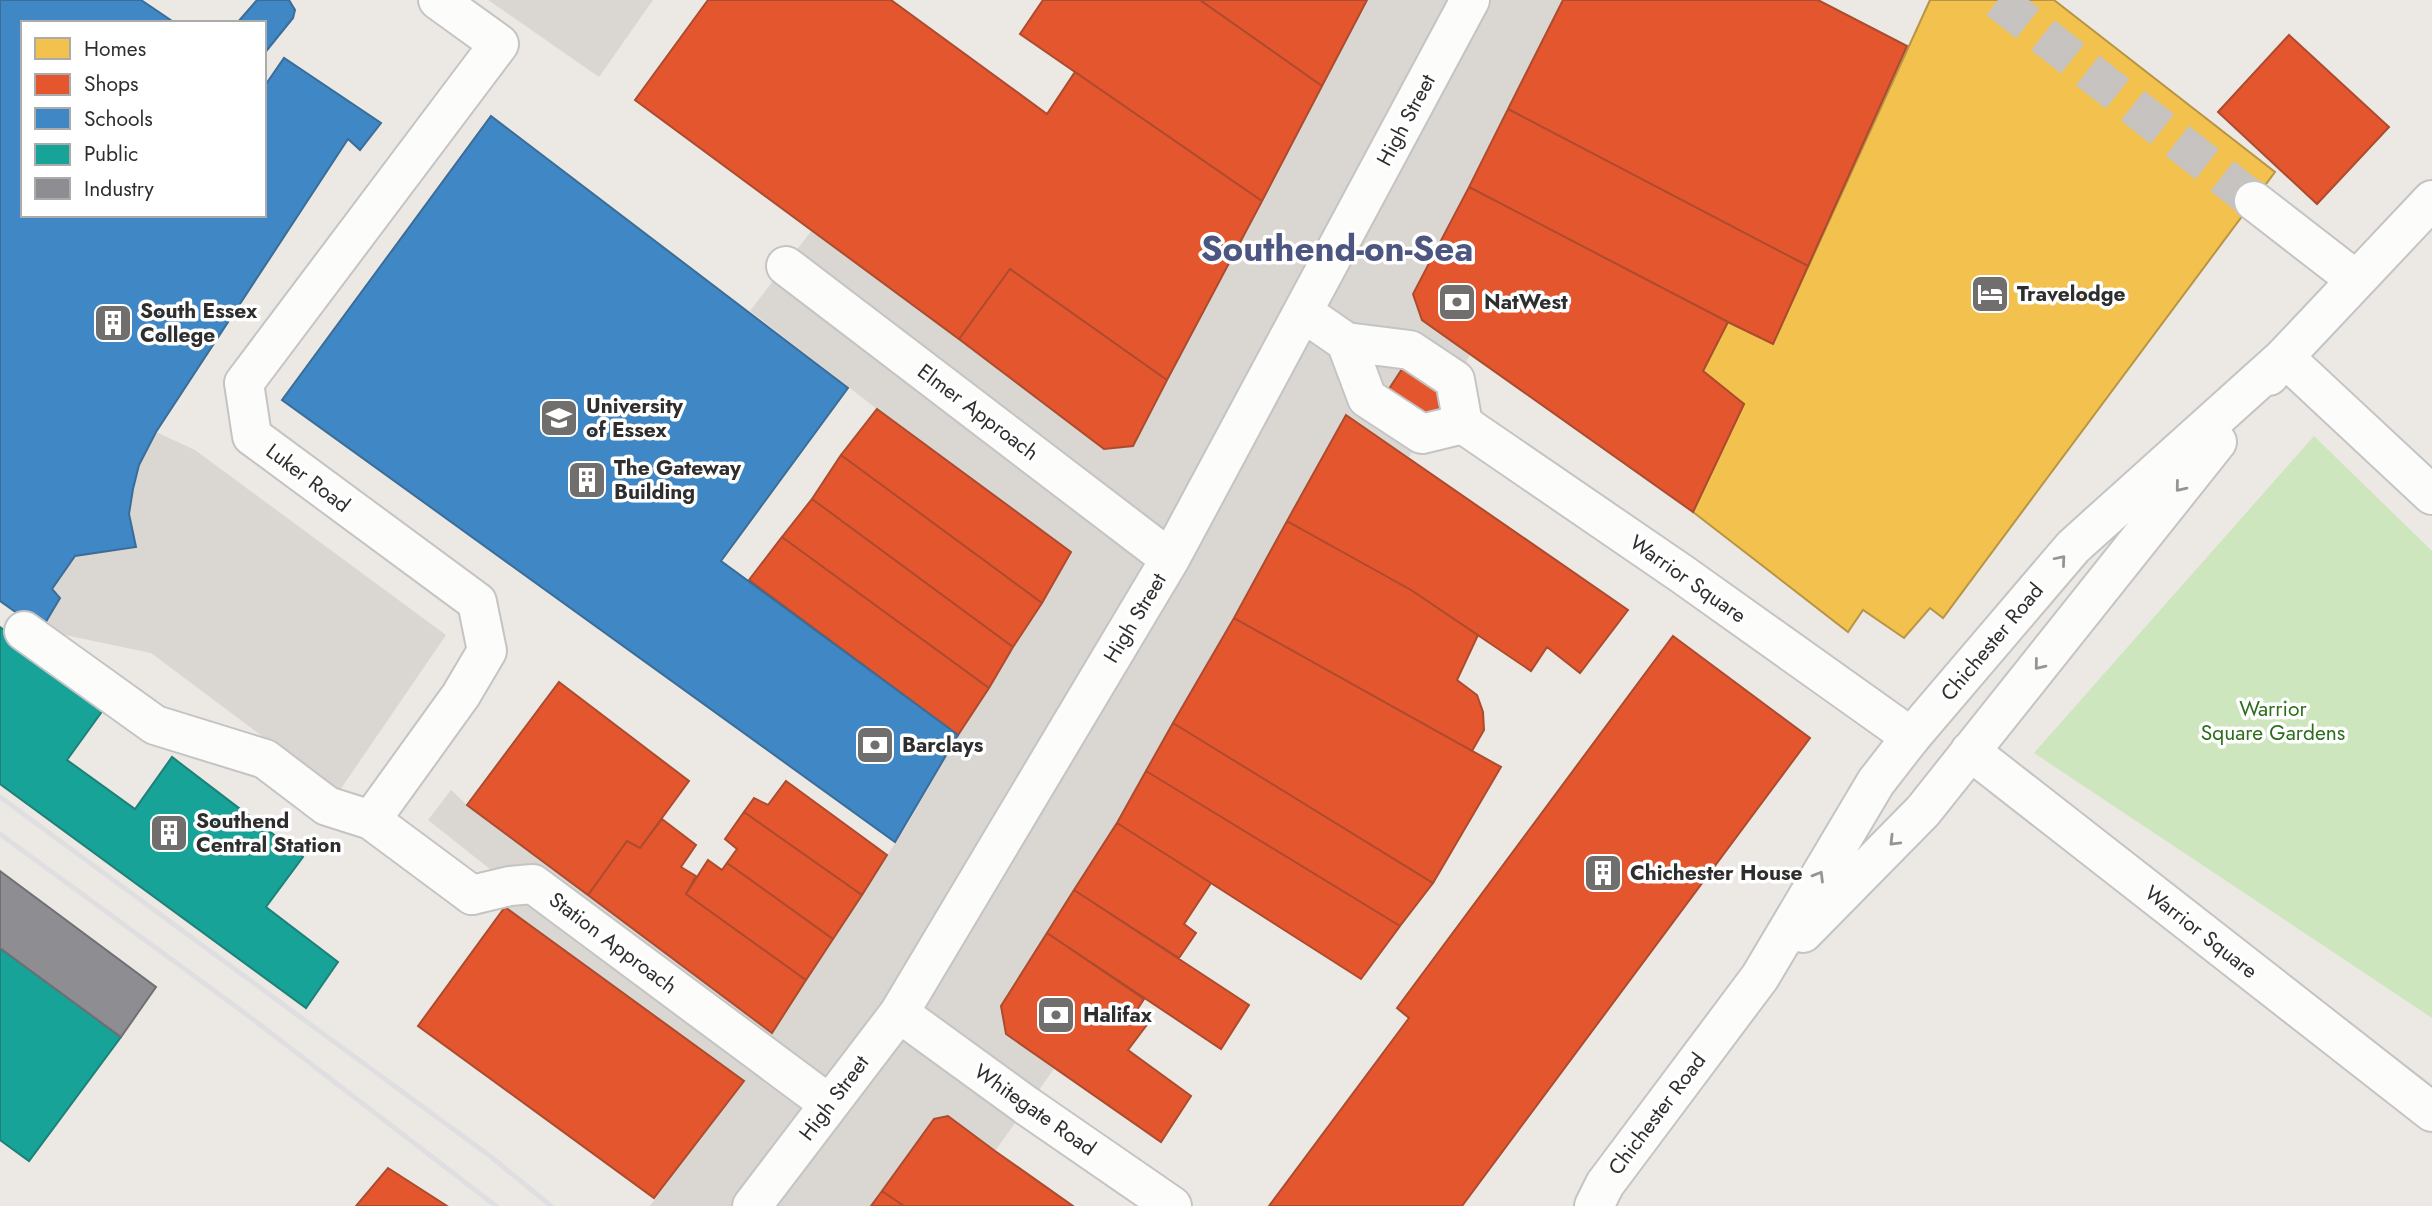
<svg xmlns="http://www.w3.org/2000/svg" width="2432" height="1206" font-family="Jost,sans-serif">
	<rect width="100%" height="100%" fill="#ece8e4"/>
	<!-- green -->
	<path fill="#cee6be" d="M 2314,436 L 2432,551 L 2432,1018 L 2034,753 Z"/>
	<!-- plaza -->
	<path fill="#dad6d2" d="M 488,0 L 653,0 L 599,77 Z
		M 1367,0 L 1563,0 L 1413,294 L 1422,320 L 1470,355 L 1409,457 L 1345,415 L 1234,618 L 1117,823 L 1001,1005 L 1006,1034 L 1054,1069 L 995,1151 L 948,1116 L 933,1119 L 871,1206 L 650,1206 L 744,1081 L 505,907 L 510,885 L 428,820 L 451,790 L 467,805 L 772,1032 L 907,825 L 958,735 L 1042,603 L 1071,552 L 877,409 L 750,311 L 812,230 L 1132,446 Z
		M 156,432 L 195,450 L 446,635 L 338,793 L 151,653 L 41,630 L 52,589 L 75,556 L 136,547 L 129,514 L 133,489 L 139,465 Z"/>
	<!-- homes -->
	<path fill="#f2c14e" stroke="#b79544" stroke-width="2" d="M 1930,0 L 2054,0 L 2275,172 L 1943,618 L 1930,608 L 1904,638 L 1863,610 L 1848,632 L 1693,512 L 1744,404 L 1703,371 L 1728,322 L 1773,344 Z"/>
	<!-- shops -->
	<path fill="#e4572e" stroke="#ad4b2e" stroke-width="2" d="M 708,0 L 891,0 L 1047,114 L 1075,72 L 1262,201 L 1167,380 L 1010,269 L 959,339 L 635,100 Z
		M 1043,0 L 1200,0 L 1322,86 L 1262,201 L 1020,34 Z
		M 1200,0 L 1367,0 L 1322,86 Z
		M 1563,0 L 1818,0 L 1907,46 L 1808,266 L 1508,109 Z
		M 2289,35 L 2389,127 L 2317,204 L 2218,112 Z
		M 1508,109 L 1808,266 L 1773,344 L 1728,322 L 1469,187 Z
		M 1469,187 L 1728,322 L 1703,371 L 1744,404 L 1693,512 L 1422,320 L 1413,294 Z
		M 1010,269 L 1167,380 L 1133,446 L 1104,449 L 959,339 Z
		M 1406,363 L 1449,391 L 1429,423 L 1385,395 Z
		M 877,409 L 1071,552 L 1042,603 L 841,455 Z
		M 1346,415 L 1628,610 L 1580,673 L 1547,647 L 1531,671 L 1411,590 L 1287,521 Z
		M 841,455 L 1042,603 L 1013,647 L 812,499 Z
		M 812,499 L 1013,647 L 989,688 L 782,537 Z
		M 1287,521 L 1411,590 L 1478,635 L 1457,680 L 1477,695 L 1483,712 L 1484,730 L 1472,751 L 1234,618 Z
		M 782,537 L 989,688 L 958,735 L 749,580 Z
		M 1234,618 L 1501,767 L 1433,883 L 1173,723 Z
		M 1673,636 L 1810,738 L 1462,1206 L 1269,1206 L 1409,1018 L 1397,1008 Z
		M 559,682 L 689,781 L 640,848 L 627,841 L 588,895 L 467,805 Z
		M 1173,723 L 1433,883 L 1400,926 L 1146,771 Z
		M 1146,771 L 1400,926 L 1361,979 L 1117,823 Z
		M 786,781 L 887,855 L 862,895 L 744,812 L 754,798 L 768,805 Z
		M 744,812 L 862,895 L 833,939 L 727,863 L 737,849 L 725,839 Z
		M 662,819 L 696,845 L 681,867 L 696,876 L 686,894 L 806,980 L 772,1033 L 588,895 L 627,841 L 640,848 Z
		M 1117,823 L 1211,883 L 1184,924 L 1196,933 L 1179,958 L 1074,890 Z
		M 708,860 L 722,870 L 727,863 L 833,939 L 806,980 L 686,894 Z
		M 1074,890 L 1249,1005 L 1221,1049 L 1047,933 Z
		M 505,907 L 744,1081 L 654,1198 L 418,1026 Z
		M 1047,933 L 1144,999 L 1135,1013 L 1149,1022 L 1128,1050 L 1191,1096 L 1161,1142 L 1006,1034 L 1001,1006 Z
		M 948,1116 L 995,1151 L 1073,1206 L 904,1206 L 882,1191 L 934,1119 Z
		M 388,1168 L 447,1206 L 356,1206 Z
		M 882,1191 L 904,1206 L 871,1206 Z"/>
	<!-- schools -->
	<path fill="#3f88c5" stroke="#3a6d98" stroke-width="2" d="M 0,0 L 141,0 L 175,23 L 23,23 L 23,215 L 264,215 L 264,82 L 266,84 L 284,58 L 381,123 L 360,150 L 348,139 L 156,432 L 139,465 L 133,489 L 129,514 L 136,547 L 75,556 L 52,589 L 60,598 L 41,630 L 0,601 Z
		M 257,0 L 289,0 L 295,10 L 293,18 L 264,54 L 264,23 L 237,23 Z
		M 491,116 L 848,388 L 721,561 L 958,735 L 895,842 L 282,400 Z"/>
	<!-- public -->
	<path fill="#17a398" stroke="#1e8078" stroke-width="2" d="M 0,627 L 106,706 L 67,760 L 135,809 L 172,757 L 303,857 L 266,907 L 338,962 L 306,1008 L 0,784 Z
		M 0,948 L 121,1037 L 29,1161 L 0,1140 Z"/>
	<!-- industry -->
	<path fill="#8d8d92" stroke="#707074" stroke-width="2" d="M 0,871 L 156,987 L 121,1037 L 0,948 Z"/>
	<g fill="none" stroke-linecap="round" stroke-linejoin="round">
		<!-- minor-tunnel -->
		<path stroke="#c6c3c0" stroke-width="38" stroke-dasharray="38 19" stroke-linecap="butt" d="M 1998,0 L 2254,201"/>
		<defs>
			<path id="pedestrian" d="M 786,266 L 1170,559
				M 1304,313 L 1346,342 L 1367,398 L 1422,434 L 1463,424 L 1455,380 L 1410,350 L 1346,342
				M 472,895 L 510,886 L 533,884 L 829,1104
				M 899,1013 L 1027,1106
				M 752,1206 L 899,1013 L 1170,559 L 1470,0"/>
			<path id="minor" d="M 2254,201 L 2356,280
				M 2284,357 L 2432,495
				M 1463,424 L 1682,574 L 1911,737
				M 24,631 L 155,725 L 265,759 L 327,806 L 371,820 L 472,895
				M 1970,751 L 2432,1112
				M 371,820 L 461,695 L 487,651 L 477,602 L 252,436 L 244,383 L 499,44 L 438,0
				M 1027,1106 L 1172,1206"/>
			<path id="tertiary" d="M 2269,376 L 2284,357 L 2432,200
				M 1803,933 L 1923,811 L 2217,442
				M 1594,1206 L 1605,1184 L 1760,977 L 1876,782 L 1911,737 L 2073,547 L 2284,357"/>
		</defs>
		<!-- pedestrian casing -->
		<use href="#pedestrian" stroke="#c5c4c5" stroke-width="42"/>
		<!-- minor casing -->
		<use href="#minor" stroke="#c5c4c5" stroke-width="42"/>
		<!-- tertiary casing -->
		<use href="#tertiary" stroke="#c5c4c5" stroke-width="42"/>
		<!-- pedestrian -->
		<use href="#pedestrian" stroke="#fcfcfb" stroke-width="38"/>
		<!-- minor -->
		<use href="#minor" stroke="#fcfcfb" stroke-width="38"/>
		<!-- tertiary -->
		<use href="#tertiary" stroke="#fcfcfb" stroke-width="38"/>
		<!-- rail -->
		<path stroke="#dfdfe1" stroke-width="5" d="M 0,797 L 490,1156 L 551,1206
			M 0,834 L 246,1014 L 496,1206"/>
	</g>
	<!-- one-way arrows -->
	<defs><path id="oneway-chevron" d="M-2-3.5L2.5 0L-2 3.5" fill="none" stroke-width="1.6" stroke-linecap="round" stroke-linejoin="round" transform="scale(1.75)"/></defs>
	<g stroke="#959594">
		<use href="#oneway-chevron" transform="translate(2180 487) rotate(129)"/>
		<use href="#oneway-chevron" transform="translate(2061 560) rotate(-50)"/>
		<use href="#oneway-chevron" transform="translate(2039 665) rotate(129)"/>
		<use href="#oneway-chevron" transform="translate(1894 841) rotate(135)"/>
		<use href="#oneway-chevron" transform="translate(1819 876) rotate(-59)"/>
	</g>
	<!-- icons -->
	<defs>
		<symbol id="hotel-square" viewBox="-11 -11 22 22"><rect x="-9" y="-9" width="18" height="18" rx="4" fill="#706f6e" stroke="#fff"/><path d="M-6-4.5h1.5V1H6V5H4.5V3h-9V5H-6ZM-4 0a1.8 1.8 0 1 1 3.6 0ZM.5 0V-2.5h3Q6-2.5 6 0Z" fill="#fff"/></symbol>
		<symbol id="bank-square" viewBox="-11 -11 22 22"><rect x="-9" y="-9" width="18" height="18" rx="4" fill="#706f6e" stroke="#fff"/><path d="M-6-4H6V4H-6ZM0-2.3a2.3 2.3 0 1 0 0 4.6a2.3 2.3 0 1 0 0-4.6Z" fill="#fff"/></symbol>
		<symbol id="building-square" viewBox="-11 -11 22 22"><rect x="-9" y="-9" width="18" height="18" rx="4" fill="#706f6e" stroke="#fff"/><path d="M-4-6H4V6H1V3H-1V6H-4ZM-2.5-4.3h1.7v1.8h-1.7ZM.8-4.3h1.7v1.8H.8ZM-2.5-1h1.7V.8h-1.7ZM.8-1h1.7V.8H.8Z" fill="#fff"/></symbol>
		<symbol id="university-square" viewBox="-11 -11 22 22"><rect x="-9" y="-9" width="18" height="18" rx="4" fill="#706f6e" stroke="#fff"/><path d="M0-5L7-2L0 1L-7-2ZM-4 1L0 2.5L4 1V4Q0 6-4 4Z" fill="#fff"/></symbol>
	</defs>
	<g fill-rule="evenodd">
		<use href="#hotel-square" x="1968" y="272" width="44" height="44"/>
		<use href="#bank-square" x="1435" y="280" width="44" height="44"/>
		<use href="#building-square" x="91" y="301" width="44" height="44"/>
		<use href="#university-square" x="537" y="396" width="44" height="44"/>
		<use href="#building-square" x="565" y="458" width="44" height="44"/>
		<use href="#bank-square" x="853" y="723" width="44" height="44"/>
		<use href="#building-square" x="147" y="811" width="44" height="44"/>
		<use href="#building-square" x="1581" y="851" width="44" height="44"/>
		<use href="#bank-square" x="1034" y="993" width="44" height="44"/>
	</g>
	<g text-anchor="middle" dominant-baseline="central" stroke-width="7" stroke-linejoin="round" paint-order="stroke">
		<!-- street labels -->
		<g font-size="21" fill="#2e2e2e" stroke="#fff">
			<text transform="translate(1406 120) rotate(-62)">High Street</text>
			<text transform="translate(978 412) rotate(37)">Elmer Approach</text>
			<text transform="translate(308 478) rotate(37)">Luker Road</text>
			<text transform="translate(1688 579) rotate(35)">Warrior Square</text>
			<text transform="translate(1135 618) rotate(-59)">High Street</text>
			<text transform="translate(1992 642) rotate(-50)">Chichester Road</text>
			<text transform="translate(2201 932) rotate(38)">Warrior Square</text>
			<text transform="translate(613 943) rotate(37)">Station Approach</text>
			<text transform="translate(834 1098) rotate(-53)">High Street</text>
			<text transform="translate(1035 1110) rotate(35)">Whitegate Road</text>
			<text transform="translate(1657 1114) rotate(-53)">Chichester Road</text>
		</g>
		<!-- poi labels -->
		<g font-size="21" font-weight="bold" fill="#2e2e2e" stroke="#fff" text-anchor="start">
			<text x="2017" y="294">Travelodge</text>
			<text x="1484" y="302">NatWest</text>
			<text x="140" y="311">South Essex<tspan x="140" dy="24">College</tspan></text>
			<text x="586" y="406">University<tspan x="586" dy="24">of Essex</tspan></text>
			<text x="614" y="468">The Gateway<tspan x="614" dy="24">Building</tspan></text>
			<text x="902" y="745">Barclays</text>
			<text x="196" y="821">Southend<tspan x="196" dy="24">Central Station</tspan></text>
			<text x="1630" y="873">Chichester House</text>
			<text x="1083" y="1015">Halifax</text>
		</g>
		<!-- park labels -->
		<g font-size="21" fill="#2c6e1b" stroke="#fff">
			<text x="2273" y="709">Warrior<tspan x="2273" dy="24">Square Gardens</tspan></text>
		</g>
		<!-- town labels -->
		<g font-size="35" font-weight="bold" fill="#4d5680" stroke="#fff">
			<text x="1337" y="249">Southend-on-Sea</text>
		</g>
	</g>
	<!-- legend -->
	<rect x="21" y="21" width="245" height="196" fill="#ffffff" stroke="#ababab" stroke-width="2"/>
	<rect x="35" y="38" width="35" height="21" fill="#f2c14e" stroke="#ababab" stroke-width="2"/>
	<text x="84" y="56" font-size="21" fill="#2e2e2e">Homes</text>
	<rect x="35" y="74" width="35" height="21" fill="#e4572e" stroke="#ababab" stroke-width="2"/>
	<text x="84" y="91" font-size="21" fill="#2e2e2e">Shops</text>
	<rect x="35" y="108" width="35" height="21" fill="#3f88c5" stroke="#ababab" stroke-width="2"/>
	<text x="84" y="126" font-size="21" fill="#2e2e2e">Schools</text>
	<rect x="35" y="144" width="35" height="21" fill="#17a398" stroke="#ababab" stroke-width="2"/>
	<text x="84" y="161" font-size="21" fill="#2e2e2e">Public</text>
	<rect x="35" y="178" width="35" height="21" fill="#8d8d92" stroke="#ababab" stroke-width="2"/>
	<text x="84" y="196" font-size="21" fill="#2e2e2e">Industry</text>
</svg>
